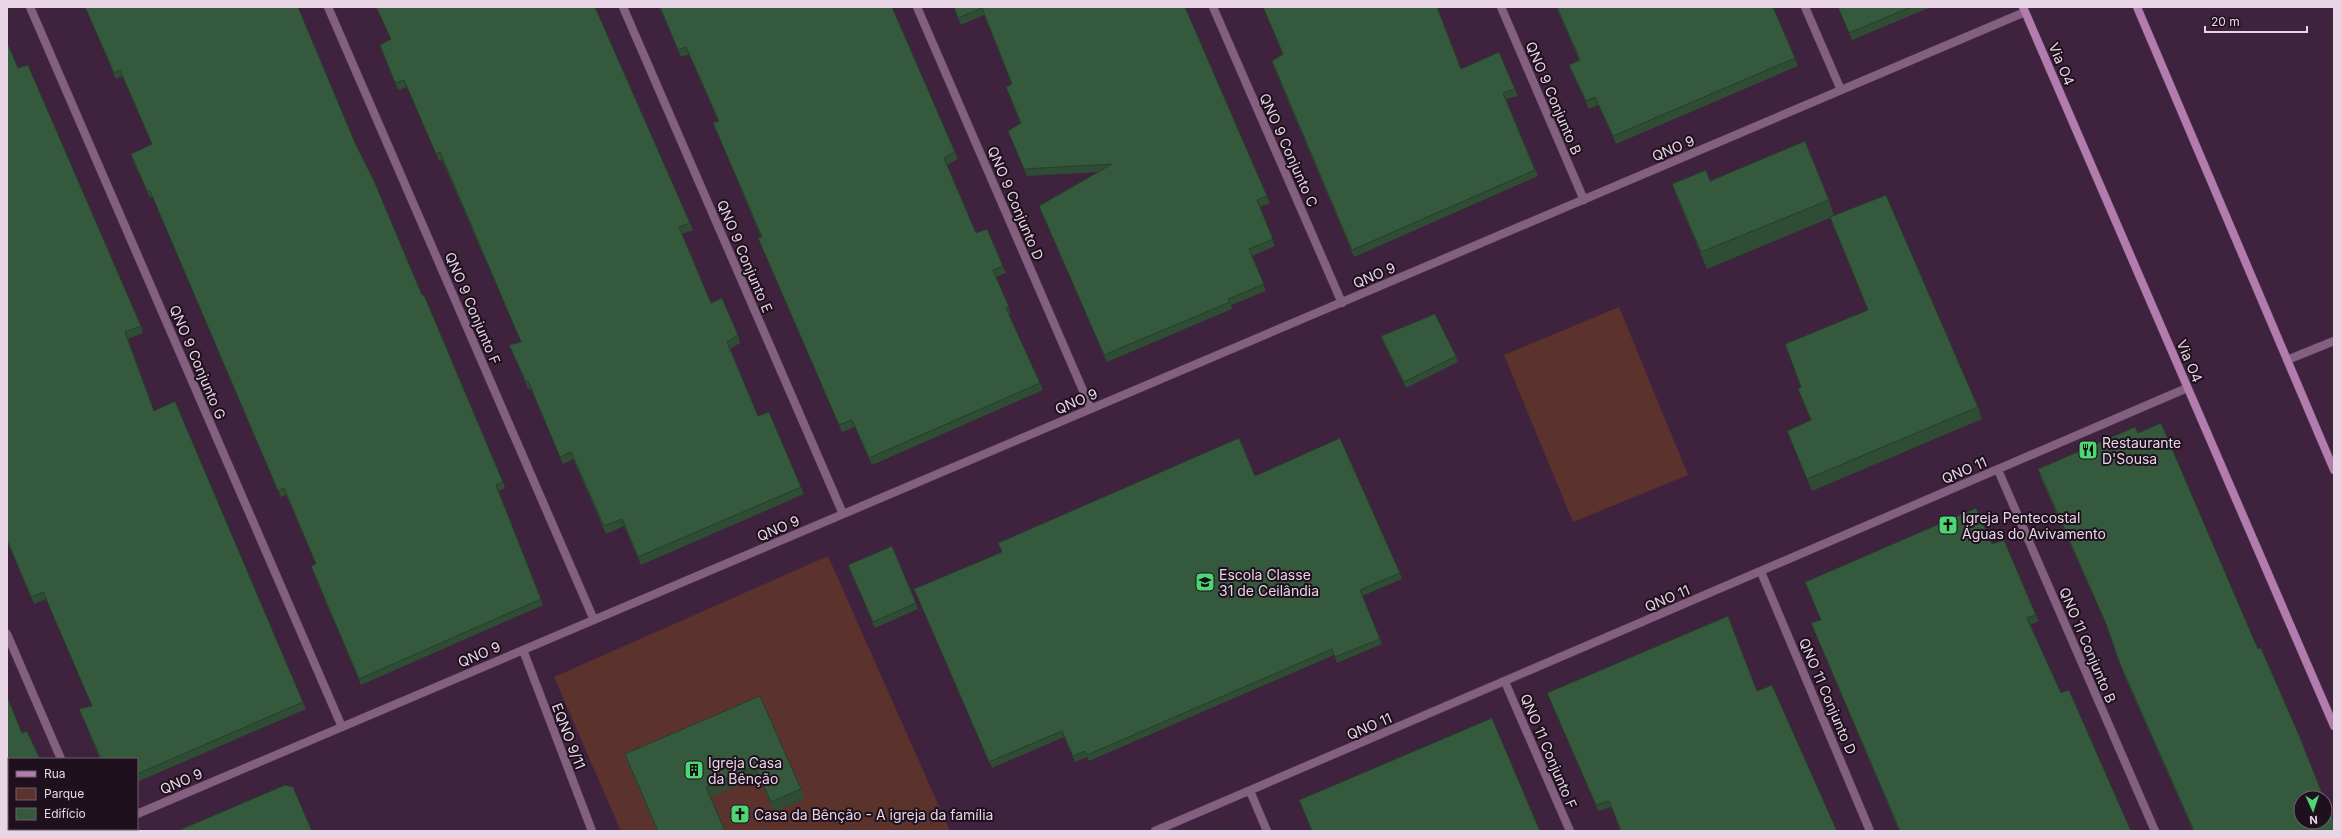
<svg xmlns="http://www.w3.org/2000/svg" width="2341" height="838" font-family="Inter,sans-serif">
	<rect width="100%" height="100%" fill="#3f223d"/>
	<!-- green -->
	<path fill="#5c322c" d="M 1619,307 L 1688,475 L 1573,522 L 1504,355 Z
		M 828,556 L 950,831 L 621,831 L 554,677 Z"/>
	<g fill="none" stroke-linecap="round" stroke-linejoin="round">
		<defs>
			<path id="minor" d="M 30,7 L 342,727
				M 328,7 L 594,620
				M 623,7 L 843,514
				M 917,7 L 1091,409
				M 1213,7 L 1342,303
				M 1501,7 L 1584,200
				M 1805,7 L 1841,90
				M 1998,470 L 2155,831
				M 1761,572 L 1870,831
				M 7,634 L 61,759
				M 523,650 L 592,831
				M 1505,682 L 1570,831
				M 1250,791 L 1267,831
				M 137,814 L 2025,12
				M 96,831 L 101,829
				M 1155,831 L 2187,388"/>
			<path id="tertiary" d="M 2287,360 L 2334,341"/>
			<path id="secondary" d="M 2023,7 L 2334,726
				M 2137,7 L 2334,470"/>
		</defs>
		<!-- minor casing -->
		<use href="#minor" stroke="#5a3f58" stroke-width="9"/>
		<!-- tertiary casing -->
		<use href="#tertiary" stroke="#5a3f58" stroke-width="9"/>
		<!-- secondary casing -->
		<use href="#secondary" stroke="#5a3f58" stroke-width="9"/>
		<!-- minor -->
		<use href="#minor" stroke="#836080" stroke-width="8"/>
		<!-- tertiary -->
		<use href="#tertiary" stroke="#836080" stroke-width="8"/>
		<!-- secondary -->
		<use href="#secondary" stroke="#b27cae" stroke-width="8"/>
	</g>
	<!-- wall -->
	<path fill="#2e4d34" d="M 85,7 L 298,7 L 356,145 L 422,295 L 503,482 L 505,488 L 498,491 L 543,605 L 361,685 L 313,572 L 311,566 L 316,564 L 286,495 L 281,497 L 153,197 L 150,198 L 133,161 L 131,154 L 152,144 L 122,76 L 116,79 Z
		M 376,7 L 595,7 L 690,223 L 693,230 L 682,234 L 711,303 L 738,335 L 740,343 L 730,349 L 758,416 L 801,487 L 804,494 L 641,565 L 624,526 L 606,534 L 573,459 L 563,464 L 531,389 L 528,389 L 509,345 L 521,342 L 442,160 L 439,161 L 407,87 L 398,90 L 382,52 L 380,45 L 391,40 Z
		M 659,7 L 892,7 L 955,152 L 958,159 L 947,165 L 976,233 L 1003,266 L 1006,273 L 996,277 L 1011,314 L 1009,315 L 1040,383 L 1043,390 L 872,465 L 855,427 L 842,432 L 761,245 L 758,238 L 761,237 L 713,123 L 718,121 L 689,54 L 681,57 Z
		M 953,7 L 1185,7 L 1270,203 L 1260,207 L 1275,246 L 1252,256 L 1266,291 L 1231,305 L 1232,309 L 1107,362 L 1039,206 L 1099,172 L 1027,176 L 1008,131 L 1020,123 L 1006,87 L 1012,84 L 984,15 L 961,25 Z
		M 1263,7 L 1437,7 L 1461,69 L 1515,89 L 1518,96 L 1506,99 L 1538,176 L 1354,257 L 1274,68 L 1272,61 L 1283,54 Z
		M 1556,7 L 1773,7 L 1798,66 L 1616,144 L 1598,105 L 1589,109 L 1572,73 L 1569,65 L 1579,60 Z
		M 1838,7 L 1931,7 L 1852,40 Z
		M 7,42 L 18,68 L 141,326 L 143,333 L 128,339 L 154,411 L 303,702 L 306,709 L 137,782 L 137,759 L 100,759 L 79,709 L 92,706 L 46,599 L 34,604 L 7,542 Z
		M 1710,181 L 1829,200 L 1834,216 L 1978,407 L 1982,419 L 1812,491 L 1787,431 L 1811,420 L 1798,389 L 1801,387 L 1868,310 L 1830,218 L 1707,269 L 1678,200 L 1672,184 Z
		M 1381,336 L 1456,356 L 1458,362 L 1406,388 L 1383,342 Z
		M 2038,469 L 2258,649 L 2334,831 L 2193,831 L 2124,675 L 2110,633 L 2041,479 Z
		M 1255,476 L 1400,573 L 1402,579 L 1362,596 L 1382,644 L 1337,663 L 1334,655 L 1089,761 L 1087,757 L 1075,762 L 1064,737 L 992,768 L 914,589 L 1002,552 L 998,543 Z
		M 1992,544 L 2036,615 L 2039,621 L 2030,625 L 2061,693 L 2131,831 L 1899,831 L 1814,630 L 1811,623 L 1821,620 L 1805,582 Z
		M 848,565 L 916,603 L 918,609 L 875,628 Z
		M 1728,616 L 1611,807 L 1598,811 L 1547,693 Z
		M 760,696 L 801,789 L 804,799 L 774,812 L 759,776 L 710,797 L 725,831 L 657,831 L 628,764 L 625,754 Z
		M 9,829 L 63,829 L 63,830 L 60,831 L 7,831 Z"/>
	<!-- building -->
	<path fill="#35593c" stroke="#253e2a" d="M 85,7 L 298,7 L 356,145 L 375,183 L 422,295 L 424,295 L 503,482 L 496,485 L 541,599 L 359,679 L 311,566 L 316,564 L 284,488 L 278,491 L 150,191 L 147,191 L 131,154 L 152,144 L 120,70 L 114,73 Z
		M 376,7 L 595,7 L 690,223 L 679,227 L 711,303 L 722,298 L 738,335 L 727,342 L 758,416 L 769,412 L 801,487 L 638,557 L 622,519 L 604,526 L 571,452 L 560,457 L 528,381 L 526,382 L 509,345 L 521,342 L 440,152 L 436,154 L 404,80 L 395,83 L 380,45 L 391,39 Z
		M 660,7 L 892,7 L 955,152 L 944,158 L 976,233 L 987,229 L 1003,266 L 993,270 L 1009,307 L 1006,308 L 1040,383 L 869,458 L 852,420 L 839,425 L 758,238 L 762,237 L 713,123 L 719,121 L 686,47 L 678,50 Z
		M 954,7 L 1185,7 L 1267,196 L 1257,200 L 1273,239 L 1249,249 L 1264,284 L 1228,299 L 1230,302 L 1104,355 L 1039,206 L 1112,164 L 1024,169 L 1008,131 L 1021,123 L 1006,87 L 1012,84 L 982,8 L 958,18 Z
		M 1263,7 L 1437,7 L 1461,69 L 1499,52 L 1515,89 L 1503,93 L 1535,170 L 1352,250 L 1272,61 L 1283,54 Z
		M 1557,7 L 1773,7 L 1795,58 L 1613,136 L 1595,97 L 1586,101 L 1569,65 L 1580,60 Z
		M 1838,7 L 1911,7 L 1849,33 Z
		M 7,42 L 18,68 L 28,65 L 141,326 L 125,332 L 154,411 L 175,401 L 303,702 L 137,774 L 137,759 L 101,759 L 79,709 L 92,706 L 43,592 L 31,597 L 7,540 Z
		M 1805,141 L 1829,200 L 1701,252 L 1672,184 L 1706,170 L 1710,181 Z
		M 1886,195 L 1978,407 L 1807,479 L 1787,431 L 1811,420 L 1798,389 L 1801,387 L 1785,344 L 1868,310 L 1830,217 Z
		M 1435,314 L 1456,356 L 1404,382 L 1381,336 Z
		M 2161,423 L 2258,649 L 2261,648 L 2299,735 L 2324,798 L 2301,798 L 2301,822 L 2325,822 L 2325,799 L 2334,822 L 2334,831 L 2194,831 L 2120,664 L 2106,624 L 2038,469 L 2135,427 L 2138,433 Z
		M 1239,438 L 1255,476 L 1340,438 L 1400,573 L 1360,590 L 1380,639 L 1335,657 L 1332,649 L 1087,755 L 1085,751 L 1073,756 L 1062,731 L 989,762 L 914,589 L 1002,552 L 998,543 Z
		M 1976,508 L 1992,544 L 2004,540 L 2036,615 L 2027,618 L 2061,693 L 2069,690 L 2131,831 L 1900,831 L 1811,623 L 1821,620 L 1805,582 Z
		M 892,546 L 916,603 L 873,622 L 848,565 Z
		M 1728,616 L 1757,691 L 1772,685 L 1837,831 L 1621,831 L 1609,801 L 1596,805 L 1547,693 Z
		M 7,696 L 22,733 L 27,731 L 40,759 L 9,759 L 9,829 L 44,829 L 39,831 L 7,831 Z
		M 760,696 L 801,789 L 771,802 L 755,766 L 706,787 L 725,831 L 658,831 L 625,754 Z
		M 1492,718 L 1540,831 L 1312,831 L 1299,800 Z
		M 285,785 L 293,787 L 312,831 L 177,831 Z
		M 1232,829 L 1233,831 L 1227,831 Z"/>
	<!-- icons -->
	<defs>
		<symbol id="restaurant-square" viewBox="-11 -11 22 22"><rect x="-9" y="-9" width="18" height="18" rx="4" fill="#4ed675" stroke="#1e111d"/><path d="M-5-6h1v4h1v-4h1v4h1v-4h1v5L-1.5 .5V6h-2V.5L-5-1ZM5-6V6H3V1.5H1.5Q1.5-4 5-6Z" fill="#111"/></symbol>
		<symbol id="church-square" viewBox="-11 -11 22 22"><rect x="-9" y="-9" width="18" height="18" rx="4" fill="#4ed675" stroke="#1e111d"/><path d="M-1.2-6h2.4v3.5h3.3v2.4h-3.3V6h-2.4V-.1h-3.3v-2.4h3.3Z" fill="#111"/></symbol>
		<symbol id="school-square" viewBox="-11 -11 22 22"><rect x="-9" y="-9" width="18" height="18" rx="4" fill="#4ed675" stroke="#1e111d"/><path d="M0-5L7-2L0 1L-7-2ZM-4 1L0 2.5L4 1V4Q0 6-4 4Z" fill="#111"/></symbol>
		<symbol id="building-square" viewBox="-11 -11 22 22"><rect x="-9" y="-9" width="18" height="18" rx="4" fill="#4ed675" stroke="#1e111d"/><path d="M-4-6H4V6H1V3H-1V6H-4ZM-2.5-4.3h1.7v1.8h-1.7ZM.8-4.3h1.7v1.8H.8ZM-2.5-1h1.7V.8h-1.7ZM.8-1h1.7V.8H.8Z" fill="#111"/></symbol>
	</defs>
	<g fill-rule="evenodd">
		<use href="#restaurant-square" x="2077" y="439" width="22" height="22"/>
		<use href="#church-square" x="1937" y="514" width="22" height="22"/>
		<use href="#school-square" x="1194" y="571" width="22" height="22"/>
		<use href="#building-square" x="683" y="759" width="22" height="22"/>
		<use href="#church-square" x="729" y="803" width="22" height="22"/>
	</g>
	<g text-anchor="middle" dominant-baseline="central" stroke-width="4" stroke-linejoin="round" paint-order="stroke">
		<!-- street labels -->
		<g font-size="14" fill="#e8d5e6" stroke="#1e111d">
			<text transform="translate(2062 64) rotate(67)">Via O4</text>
			<text transform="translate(1554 98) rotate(67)">QNO 9 Conjunto B</text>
			<text transform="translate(1673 148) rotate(-23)">QNO 9</text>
			<text transform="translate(1289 150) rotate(66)">QNO 9 Conjunto C</text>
			<text transform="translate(1016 203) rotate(67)">QNO 9 Conjunto D</text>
			<text transform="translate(745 256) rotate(67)">QNO 9 Conjunto E</text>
			<text transform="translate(1374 275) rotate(-23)">QNO 9</text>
			<text transform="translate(473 308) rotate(67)">QNO 9 Conjunto F</text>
			<text transform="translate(2190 361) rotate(67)">Via O4</text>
			<text transform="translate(198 362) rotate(67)">QNO 9 Conjunto G</text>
			<text transform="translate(1076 401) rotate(-23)">QNO 9</text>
			<text transform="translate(1964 470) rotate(-23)">QNO 11</text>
			<text transform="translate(778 528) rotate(-23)">QNO 9</text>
			<text transform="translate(1667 598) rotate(-23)">QNO 11</text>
			<text transform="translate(2088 645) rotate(67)">QNO 11 Conjunto B</text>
			<text transform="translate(479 654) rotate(-23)">QNO 9</text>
			<text transform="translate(1828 696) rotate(67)">QNO 11 Conjunto D</text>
			<text transform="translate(1369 726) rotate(-23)">QNO 11</text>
			<text transform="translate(569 736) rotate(69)">EQNO 9/11</text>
			<text transform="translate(1549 751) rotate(67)">QNO 11 Conjunto F</text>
			<text transform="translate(181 781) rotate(-23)">QNO 9</text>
		</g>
		<!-- poi labels -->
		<g font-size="14" fill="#e8d5e6" stroke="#1e111d" text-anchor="start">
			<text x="2102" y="442">Restaurante<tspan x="2102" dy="16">D'Sousa</tspan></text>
			<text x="1962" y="517">Igreja Pentecostal<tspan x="1962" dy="16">Águas do Avivamento</tspan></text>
			<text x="1219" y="574">Escola Classe<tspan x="1219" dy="16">31 de Ceilândia</tspan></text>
			<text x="708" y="762">Igreja Casa<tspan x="708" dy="16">da Bênção</tspan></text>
			<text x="754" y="814">Casa da Bênção - A igreja da família</text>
		</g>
	</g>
	<!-- border -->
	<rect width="2341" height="838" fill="none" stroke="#e8d5e6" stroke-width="16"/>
	<!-- legend -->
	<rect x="8" y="758" width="130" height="72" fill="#1e111d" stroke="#6f5f6d"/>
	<rect x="16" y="771" width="20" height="6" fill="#b27cae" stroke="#6f5f6d"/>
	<text x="44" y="778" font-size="12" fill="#e8d5e6">Rua</text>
	<rect x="16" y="788" width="20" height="12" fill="#5c322c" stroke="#6f5f6d"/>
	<text x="44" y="798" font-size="12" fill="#e8d5e6">Parque</text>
	<rect x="16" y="808" width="20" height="12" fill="#35593c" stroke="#6f5f6d"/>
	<text x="44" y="818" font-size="12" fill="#e8d5e6">Edifício</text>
	<!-- north arrow -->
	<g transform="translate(2313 810) rotate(177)"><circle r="19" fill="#1e111d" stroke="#6f5f6d"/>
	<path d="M0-3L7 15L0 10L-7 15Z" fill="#4ed675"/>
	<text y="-6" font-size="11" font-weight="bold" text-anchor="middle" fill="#e8d5e6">N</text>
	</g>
	<!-- scale -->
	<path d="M2205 26v6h102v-6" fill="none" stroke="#e8d5e6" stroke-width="2"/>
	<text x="2211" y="26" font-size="12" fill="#e8d5e6" stroke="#1e111d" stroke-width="3" paint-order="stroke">20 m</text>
</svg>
